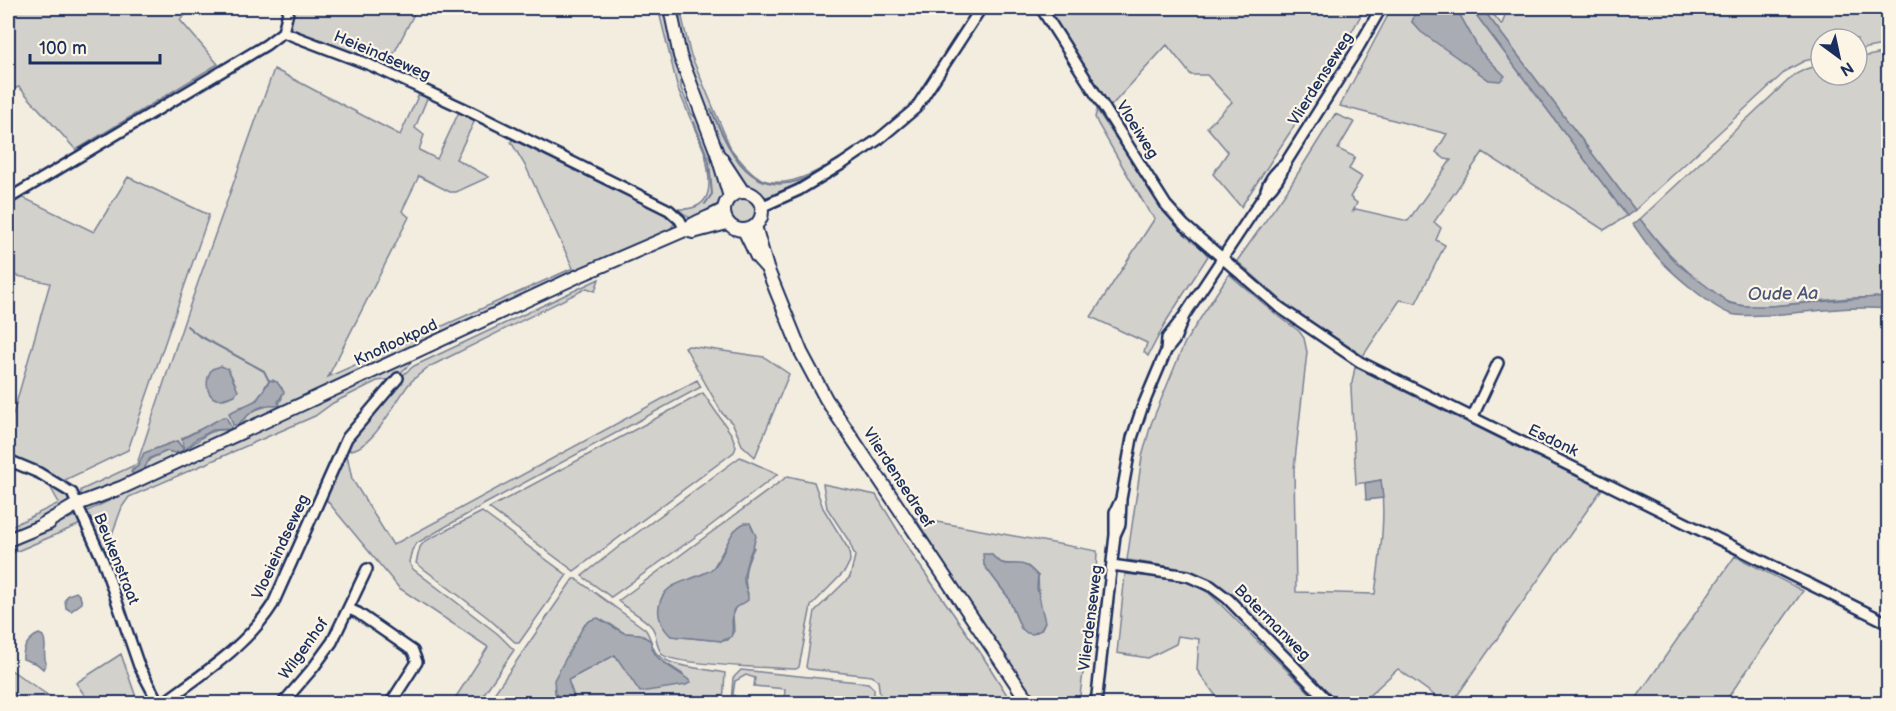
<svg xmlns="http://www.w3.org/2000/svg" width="1896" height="711" font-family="'Balsamiq Sans',sans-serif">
	<rect width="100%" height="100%" fill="#f3ede0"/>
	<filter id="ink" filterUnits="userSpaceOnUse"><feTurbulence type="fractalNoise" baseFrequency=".0167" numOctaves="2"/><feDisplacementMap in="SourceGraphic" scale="12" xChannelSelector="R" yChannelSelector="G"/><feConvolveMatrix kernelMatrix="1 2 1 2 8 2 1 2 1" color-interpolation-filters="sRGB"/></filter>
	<g filter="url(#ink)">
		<!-- green -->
		<path fill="#d3d1cc" stroke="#778095" stroke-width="1.5" fill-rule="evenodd" d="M 8,8 L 193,8 L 180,20 L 218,64 L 76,150 L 19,87 L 8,91 Z
			M 295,8 L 417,8 L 386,69 L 291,30 L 289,27 Z
			M 658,8 L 664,8 L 668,29 L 681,75 L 681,88 L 691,113 L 700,122 L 712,152 L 724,197 L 719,208 L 691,219 L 678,209 C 716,211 711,181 705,153 L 678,89 Z
			M 673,8 L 680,8 L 690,53 L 731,149 C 740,160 749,172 761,179 C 780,188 808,177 824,167 L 827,172 L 802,186 L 779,192 L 780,194 L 766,197 L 741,185 L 720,145 L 684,52 Z
			M 1047,8 L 1365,8 L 1325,79 L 1241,207 L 1213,174 L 1228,152 L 1207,127 L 1232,102 L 1207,75 L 1191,75 L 1167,45 L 1110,107 Z
			M 1390,8 L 1417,8 L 1412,22 L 1489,80 L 1504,76 L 1480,51 L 1456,8 L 1471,8 L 1627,216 L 1604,230 L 1483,152 L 1434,222 L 1441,228 L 1436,240 L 1445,245 L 1416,303 L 1400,300 L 1363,356 L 1289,307 L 1237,261 L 1288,189 L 1335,114 L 1354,122 L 1338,149 L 1355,157 L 1349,169 L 1362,177 L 1350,197 L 1357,203 L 1353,211 L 1356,209 L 1408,221 L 1451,160 L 1445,159 L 1436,152 L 1447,134 L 1340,106 L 1386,19 Z
			M 1482,8 L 1488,8 L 1502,25 L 1507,8 L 1888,8 L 1888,44 L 1857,50 L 1857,39 L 1821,39 L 1821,57 L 1804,61 L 1787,70 L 1635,210 Z
			M 1888,52 L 1888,299 C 1856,295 1824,301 1791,304 C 1772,306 1750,309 1731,303 C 1722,300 1712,292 1704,285 C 1678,264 1661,247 1640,219 L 1794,75 L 1806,69 L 1821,65 L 1821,75 L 1857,75 L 1857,58 Z
			M 274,69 L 400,135 L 420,92 L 428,96 L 415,128 L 424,135 L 419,150 L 437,159 L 459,112 L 475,120 L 456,159 L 489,177 L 456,192 L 450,192 L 419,176 L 402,211 L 409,217 L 328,377 L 573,268 L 526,167 L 511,142 L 513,138 L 674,217 L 674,224 L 669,231 L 596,262 L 318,393 L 80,500 L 81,490 L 137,464 L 185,319 ZM 228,369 L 236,385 L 233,396 L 224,399 ZM 273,380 L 282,388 L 282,398 L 279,404 C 264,406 249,410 240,423 L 240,407 C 256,404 260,397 267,383 ZM 226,417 L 227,430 C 199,427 190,459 167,451 L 150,459 L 139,472 L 132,473 L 132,470 L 138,466 L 144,453 L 177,441 L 184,450 L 182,438 Z
			M 1097,110 L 1171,220 L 1196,242 L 1208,256 L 1167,320 L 1148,356 L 1144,352 L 1147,343 L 1091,317 L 1155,218 L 1149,212 L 1098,124 L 1095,117 Z
			M 128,177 L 209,215 L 128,450 L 61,482 L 8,452 L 8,432 L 50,283 L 8,274 L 8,202 L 18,195 L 94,232 Z
			M730 211a13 13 0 1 1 26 0a13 13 0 1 1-26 0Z
			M 1229,274 L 1277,315 L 1299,331 L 1304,338 L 1307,352 L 1294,469 L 1296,592 L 1375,594 C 1380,555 1386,520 1381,480 L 1356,484 L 1351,388 L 1355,367 L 1602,489 L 1452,703 L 1445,703 L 1398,669 L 1361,703 L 1337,703 L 1217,585 C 1190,567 1160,565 1127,560 L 1142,457 L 1151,424 L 1185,342 Z
			M 599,279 L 595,291 L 587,288 L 427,368 C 421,373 414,378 409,384 C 395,401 371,454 346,450 L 352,479 L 393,545 L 697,380 L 701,387 L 485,504 L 417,543 L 412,550 L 409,562 L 413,569 L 498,634 L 514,650 L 479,701 L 483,703 L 452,703 L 488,647 L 399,588 L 324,497 L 351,439 L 405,373 L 414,366 Z
			M 689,346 L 764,357 L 789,374 L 755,457 L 742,445 L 733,424 L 722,413 L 685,347 Z
			M 409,360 L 411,363 L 394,379 L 377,381 L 333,403 L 315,416 L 129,497 L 122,507 L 104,556 L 85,512 Z
			M 703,393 L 732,435 L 736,447 L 734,452 L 574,571 L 489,508 Z
			M 740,457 L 778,474 L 705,530 L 611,597 L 582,576 L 626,541 Z
			M 788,476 L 814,482 L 823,508 L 849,550 L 850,561 L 845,571 L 811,606 L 799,667 L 796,669 C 774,668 675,665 663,655 C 654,647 659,635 651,626 C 642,616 628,610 618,601 ZM 735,530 L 754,548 C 746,564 742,577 748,594 L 735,608 L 733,614 L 734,631 L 728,640 L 722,641 L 671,636 L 661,623 L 673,586 L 712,570 Z
			M 47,481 C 58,487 67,492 73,504 L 8,535 L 8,528 L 59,503 Z
			M 823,484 L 876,495 L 918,563 L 982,655 L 1012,703 L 881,703 L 878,681 L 872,676 L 808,669 L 806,667 L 815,611 L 850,577 L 855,556 L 849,541 L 827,508 Z
			M 482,512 L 567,575 L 519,643 L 516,643 L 487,617 L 416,563 L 420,547 L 425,541 Z
			M 79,514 L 83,523 L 8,555 L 8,546 Z
			M 915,518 L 1097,551 L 1096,574 L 1079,703 L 1037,703 L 1028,694 ZM 991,554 C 1005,570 1007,560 1021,566 C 1027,568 1033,573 1038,576 L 1039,597 L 1021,628 L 1008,597 L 984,565 Z
			M 1735,556 L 1803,591 L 1724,703 L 1633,703 Z
			M 1125,574 L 1187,580 L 1209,593 L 1320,703 L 1224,703 L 1218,699 L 1197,670 L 1199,639 L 1178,636 L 1176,644 L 1148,658 L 1117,653 Z
			M 573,579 L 576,579 L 645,629 C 651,636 651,647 657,654 C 668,667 708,669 725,673 L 723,703 L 576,703 L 568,680 L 615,655 L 684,675 L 656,657 L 640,634 L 624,633 L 610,624 L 584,625 L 561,701 L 568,703 L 487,704 Z
			M 121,654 L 138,703 L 90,703 L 76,683 Z
			M 8,668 L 55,700 L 52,703 L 8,703 Z
			M 741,670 L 868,683 L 874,689 L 874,703 L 784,703 L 785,689 L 754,686 L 755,678 L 746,675 L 735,681 L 733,694 L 739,703 L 731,703 L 733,678 Z"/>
		<!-- water -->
		<path fill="#a9acb3" stroke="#707a91" stroke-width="1.5" d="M 1417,8 L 1456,8 L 1480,51 L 1505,76 L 1500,81 L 1489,80 L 1421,32 L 1412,22 Z
			M 1471,8 L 1482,8 L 1635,210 L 1627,216 Z
			M 1640,219 L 1662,247 L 1676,263 L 1729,303 L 1744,306 L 1771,306 L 1876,297 L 1888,299 L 1888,309 C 1848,305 1809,313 1768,315 C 1756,315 1743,317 1731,314 C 1712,308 1668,270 1655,254 C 1647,245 1640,234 1633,224 Z
			M 221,366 L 228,369 L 238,391 L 235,395 C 229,396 222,401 216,399 C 204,394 206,377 212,369 Z
			M 270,380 L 277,382 L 284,392 L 278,402 L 280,405 C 274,407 271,405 265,406 C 254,407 245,419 237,425 L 233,425 L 229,413 L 257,400 Z
			M 223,417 L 226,417 L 231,427 L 230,429 L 213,430 L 196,439 L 185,450 L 175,453 L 167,451 L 150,458 L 144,469 L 134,474 L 131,472 L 138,466 L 144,453 L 177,441 L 184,450 L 182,439 Z
			M 1381,480 L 1383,498 L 1366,500 L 1365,483 Z
			M 745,523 L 750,523 L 756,536 C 753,551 743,565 744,580 C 744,587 749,592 748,600 C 745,603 739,605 735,608 C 729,615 735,628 731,637 L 722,641 L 671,636 C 663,629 657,618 659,607 C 663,578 696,583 713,568 C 727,555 726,531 745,523 Z
			M 983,554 L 991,554 C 1007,572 1011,559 1027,566 C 1031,568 1035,573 1038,576 L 1037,588 L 1045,622 L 1041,630 L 1033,634 L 1027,633 L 1021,628 L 1008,597 L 984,565 Z
			M 76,592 L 80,596 L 82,603 L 71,611 L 66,608 L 65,600 L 68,595 Z
			M 598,618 L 624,633 L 640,634 L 651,641 C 651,662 678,669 691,682 L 686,685 L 640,692 L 615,655 L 568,680 L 576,703 L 561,701 L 555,693 L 554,680 L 584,625 L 591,620 Z
			M 39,634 L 43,636 C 48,645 42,653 46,663 L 43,669 L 37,664 L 23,659 C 22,648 29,638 39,634 Z"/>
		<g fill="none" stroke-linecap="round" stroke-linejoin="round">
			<!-- stream -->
			<path stroke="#707a91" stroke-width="2" d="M 711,109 C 734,164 758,207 823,170
				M 694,122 L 709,161 L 712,194 L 705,204
				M 187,326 L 198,335 L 264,371 L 269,381
				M 8,553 L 16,550"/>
			<defs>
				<path id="minor" d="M 1041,8 L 1166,205 L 1184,225 L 1279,307 L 1360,362 L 1888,623
					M 283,32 L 370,65 L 463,108 L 669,210 L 680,220 L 685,230
					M 283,32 L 289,8
					M 1266,190 C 1269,179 1276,171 1285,164
					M 8,199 L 266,45 L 283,32
					M 761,207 L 799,190 L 842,164 L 879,139 L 916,108 L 981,8
					M 1166,351 L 1174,341 L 1183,319
					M 1472,418 L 1498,363
					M 8,460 L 39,473 L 72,493 L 103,561 L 139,666 L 159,704
					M 1115,535 L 1120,524 L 1121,500
					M 1112,565 L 1188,576 L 1211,586 L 1228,599 L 1331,704
					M 349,609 L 358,613 L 413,651 L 417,662 L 390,704
					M 162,704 C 202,674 246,647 273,604 L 347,438 L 398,378
					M 282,704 L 313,668 L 332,642 L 367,569
					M 1096,704 L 1115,535 L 1115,512 L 1121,499 L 1132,438 L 1142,408 L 1166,351 L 1167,338 L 1184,316 L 1265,194 C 1275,185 1281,177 1285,164 L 1358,48 L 1381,8"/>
				<path id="major" d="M 670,8 L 680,56 L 717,153 L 730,197
					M 720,157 L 743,192
					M724 211a19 19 0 1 1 38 0a19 19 0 1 1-38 0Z
					M 755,226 L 767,268 L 801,352 L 826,399 L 1023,694 L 1033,704
					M 686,230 L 693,232 L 727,223
					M 744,230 L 757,257 L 766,267
					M 42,525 L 78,504 L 123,487 L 576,277 L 685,230 C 695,220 712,218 724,209
					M 8,540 L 49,523"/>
			</defs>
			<!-- minor casing -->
			<use href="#minor" stroke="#1b2f5e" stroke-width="14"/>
			<!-- major casing -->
			<use href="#major" stroke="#1b2f5e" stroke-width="16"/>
			<!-- minor -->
			<use href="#minor" stroke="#fcf5e5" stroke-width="9"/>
			<!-- major -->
			<use href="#major" stroke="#fcf5e5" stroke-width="12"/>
		</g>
	</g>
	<g text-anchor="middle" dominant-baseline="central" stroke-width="4.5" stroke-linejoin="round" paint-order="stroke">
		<!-- street labels -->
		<g font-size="16" fill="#1b2f5e" stroke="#fcf5e5">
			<text transform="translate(382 56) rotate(23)">Heieindseweg</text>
			<text transform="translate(1321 79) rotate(-58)">Vlierdenseweg</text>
			<text transform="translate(1137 130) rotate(58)">Vloeiweg</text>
			<text transform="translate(396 343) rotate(-25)">Knoflookpad</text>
			<text transform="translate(1553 441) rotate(26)">Esdonk</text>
			<text transform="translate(898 478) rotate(57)">Vlierdensedreef</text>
			<text transform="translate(281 547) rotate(-65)">Vloeieindseweg</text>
			<text transform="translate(116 559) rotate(68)">Beukenstraat</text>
			<text transform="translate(1091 618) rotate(-83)">Vlierdenseweg</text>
			<text transform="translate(1272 623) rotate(45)">Botermanweg</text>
			<text transform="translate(304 649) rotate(-54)">Wilgenhof</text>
		</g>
		<!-- water labels -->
		<g font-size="18" font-style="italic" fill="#465478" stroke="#fcf5e5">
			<text transform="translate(1783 294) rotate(-1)">Oude Aa</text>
		</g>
	</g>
	<!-- margin -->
	<rect width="1896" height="711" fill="none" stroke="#fcf5e5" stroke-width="30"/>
	<rect x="15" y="15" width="1866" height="681" fill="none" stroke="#1b2f5e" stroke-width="2" filter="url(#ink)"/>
	<!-- north arrow -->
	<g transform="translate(1839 57) rotate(147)"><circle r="28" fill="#fcf5e5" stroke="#a2a6af" stroke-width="1.5"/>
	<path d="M0-4.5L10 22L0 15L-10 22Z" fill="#1b2f5e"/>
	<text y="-9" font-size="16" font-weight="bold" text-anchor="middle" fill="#1b2f5e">N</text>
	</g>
	<!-- scale -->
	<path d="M30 54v9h130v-9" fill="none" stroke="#1b2f5e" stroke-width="3"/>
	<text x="39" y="54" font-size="18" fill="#1b2f5e" stroke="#fcf5e5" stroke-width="4.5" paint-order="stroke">100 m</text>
</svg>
